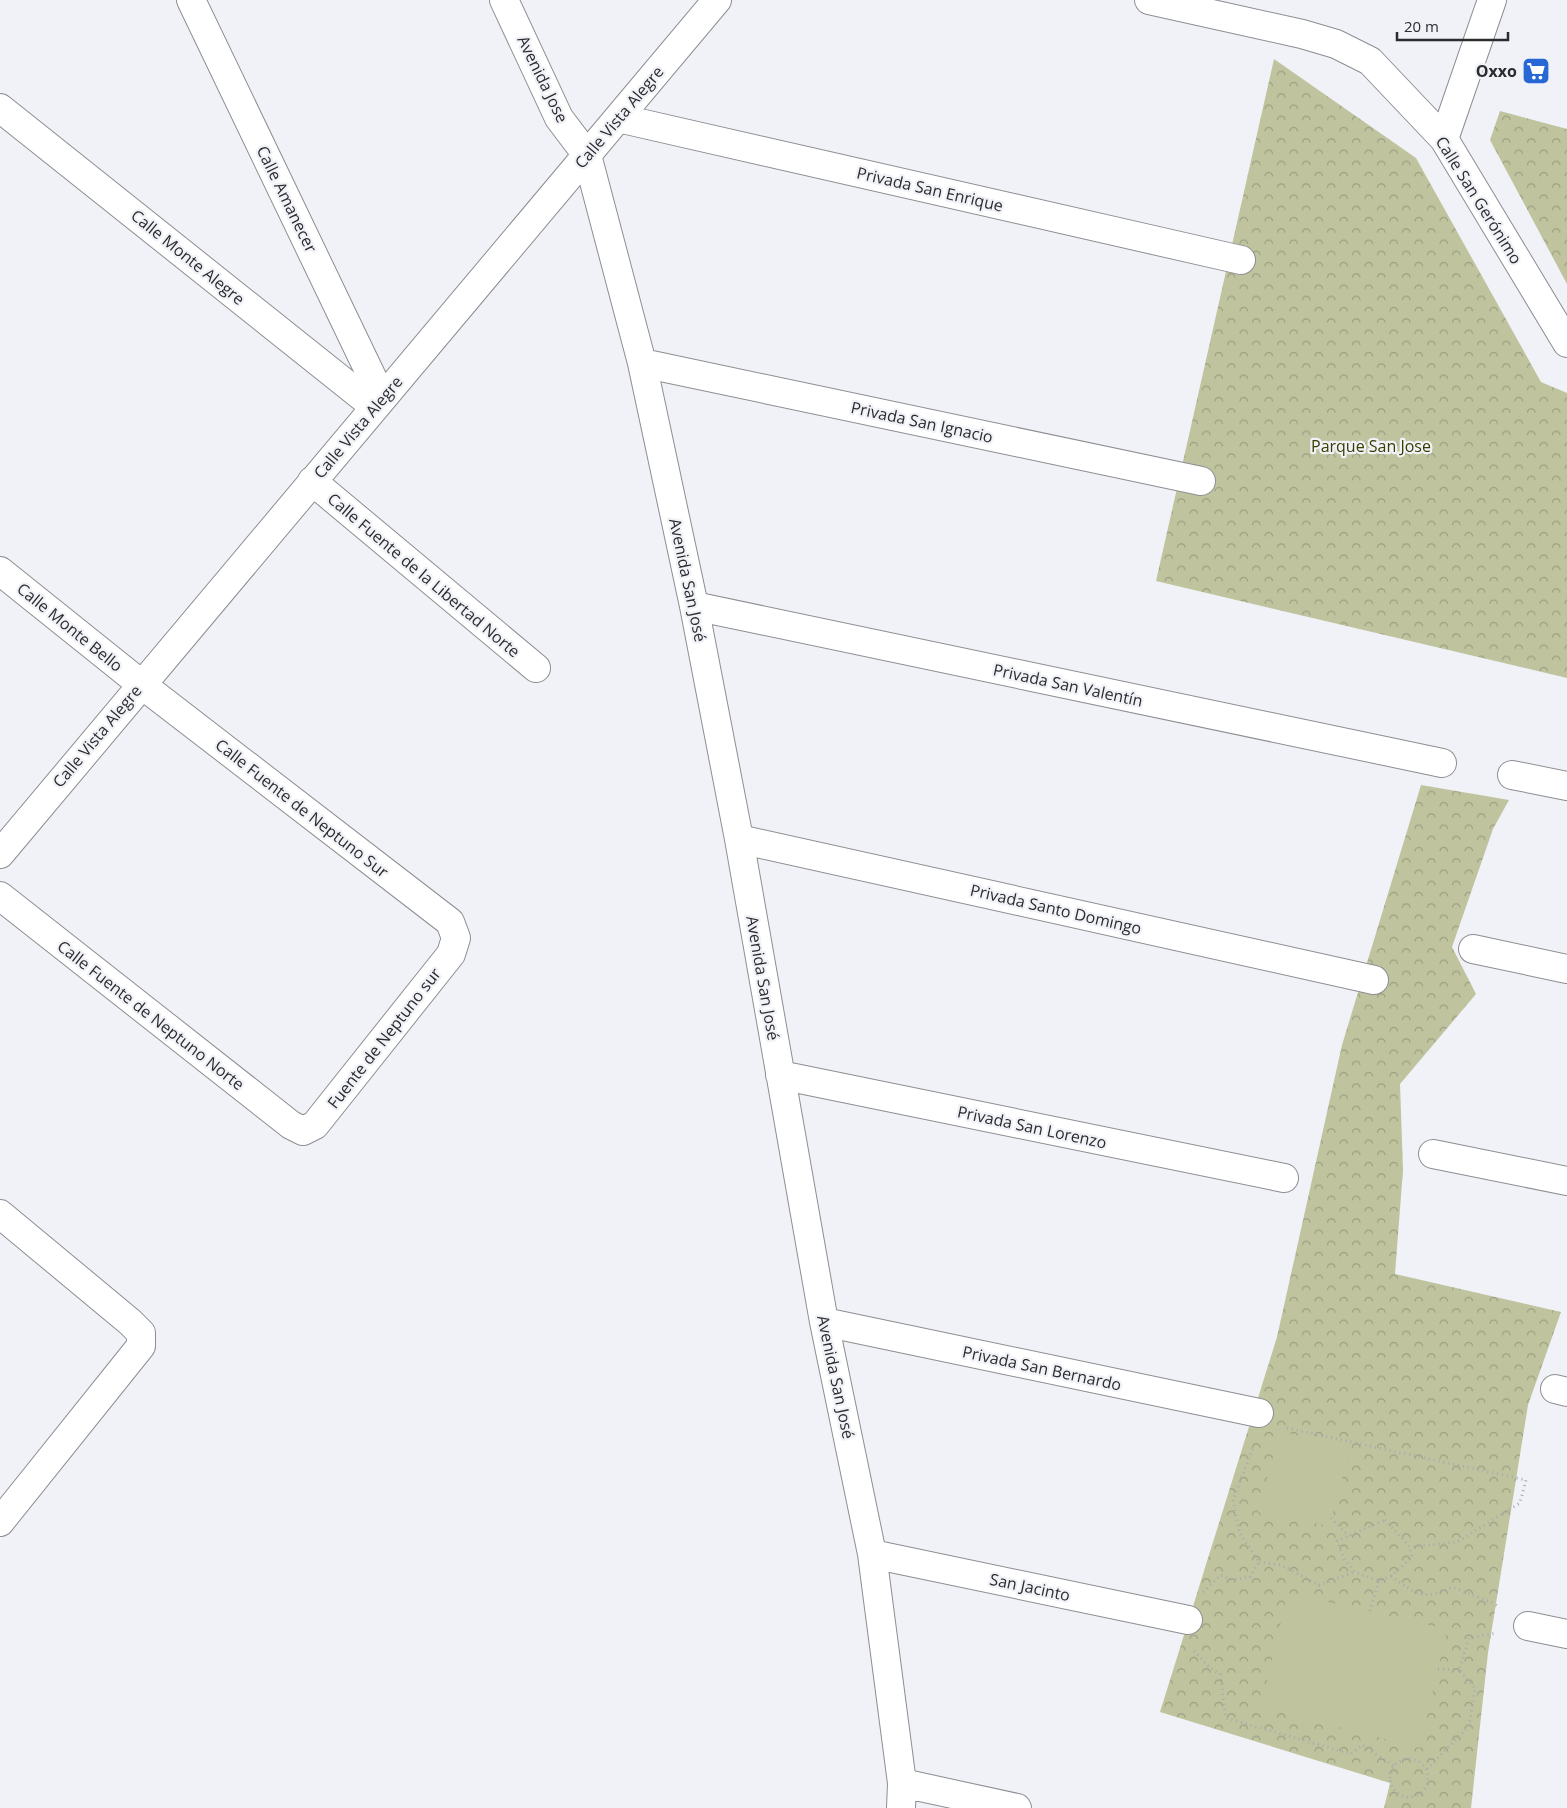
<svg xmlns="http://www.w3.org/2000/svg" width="1567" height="1808" font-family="'Open Sans',sans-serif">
	<defs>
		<pattern id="park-crowns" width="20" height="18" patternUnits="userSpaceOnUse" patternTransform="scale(1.25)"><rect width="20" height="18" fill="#bfc49e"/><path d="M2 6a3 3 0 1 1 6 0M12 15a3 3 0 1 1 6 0" fill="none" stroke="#9b9f81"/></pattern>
	</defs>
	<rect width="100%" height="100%" fill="#f0f2f7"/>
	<!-- park -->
	<path fill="url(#park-crowns)" d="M 1274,59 L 1416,158 L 1541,382 L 1567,393 L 1567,678 L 1156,581 Z
		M 1500,111 L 1567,129 L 1567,284 L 1490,140 Z
		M 1421,785 L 1509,800 L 1493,829 L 1452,947 L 1476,994 L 1400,1084 L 1403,1170 L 1395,1274 L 1561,1312 L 1528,1405 L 1488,1653 L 1471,1808 L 1384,1808 L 1390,1783 L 1160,1712 L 1277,1337 L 1342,1045 Z"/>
	<!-- pitch -->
	<path fill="#bfc49e" d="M 1280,1432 L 1351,1446 L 1329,1526 L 1258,1512 Z
		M 1288,1593 L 1447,1629 L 1420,1748 L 1261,1707 Z"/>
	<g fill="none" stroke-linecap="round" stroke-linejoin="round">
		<defs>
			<path id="street" d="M 191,0 L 382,398
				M 504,0 L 559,118 L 587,155 L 642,363 L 694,606 L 739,839 L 824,1322 L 872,1554 L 902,1783 L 901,1808
				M 1149,0 L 1302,34 L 1336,44 L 1370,61 L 1444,139 L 1567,343
				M 0,108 L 375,407
				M 618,118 L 1241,260
				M 1444,139 L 1492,0
				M 642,363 L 1201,481
				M 312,481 L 536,668
				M 0,571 L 141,684 L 450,922 L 456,938 L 451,954 L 315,1125 L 303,1131 L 291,1125 L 0,896
				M 694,606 L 1442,763
				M 1512,775 L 1567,786
				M 739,839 L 1374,980
				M 0,854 L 717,0
				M 1473,949 L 1567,969
				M 780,1075 L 1284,1178
				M 1433,1154 L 1567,1181
				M 0,1214 L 130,1322 L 141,1333 L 141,1346 L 0,1522
				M 824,1322 L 1259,1413
				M 1555,1389 L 1567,1392
				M 872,1554 L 1188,1620
				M 1528,1626 L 1567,1634
				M 902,1783 L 1017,1808"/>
		</defs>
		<!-- street casing -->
		<use href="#street" stroke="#8c8e92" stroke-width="30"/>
		<!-- path -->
		<path stroke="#a9aaae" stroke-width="3" stroke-dasharray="1 4" stroke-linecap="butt" d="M 1287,1428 L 1526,1480 L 1520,1503 L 1457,1542 L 1410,1547
			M 1331,1518 L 1349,1536
			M 1385,1520 L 1410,1547 L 1412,1557 L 1391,1576 L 1379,1581 L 1355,1572 L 1344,1559 L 1337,1541 Z
			M 1259,1562 L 1281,1565 L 1319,1585 L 1355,1572
			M 1391,1576 C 1414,1593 1425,1602 1452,1587 L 1493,1603 L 1500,1608
			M 1203,1592 L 1221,1575 L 1232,1580 L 1250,1577 L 1259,1562 L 1239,1532 L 1233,1500 L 1254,1445
			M 1370,1611 L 1379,1581
			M 1194,1651 L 1210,1668 L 1220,1674 L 1226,1718 L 1351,1754 L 1362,1745 L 1394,1766
			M 1438,1669 L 1459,1670
			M1390 1778a19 19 0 1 1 38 0a19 19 0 1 1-38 0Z
			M 1427,1769 L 1469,1726 L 1475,1688 L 1459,1670 L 1469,1638 L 1497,1633"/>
		<!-- street -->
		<use href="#street" stroke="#fff" stroke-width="28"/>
	</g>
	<!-- icons -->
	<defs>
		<symbol id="supermarket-square" viewBox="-11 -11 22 22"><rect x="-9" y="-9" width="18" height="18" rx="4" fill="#2768d4" stroke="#f0f2f7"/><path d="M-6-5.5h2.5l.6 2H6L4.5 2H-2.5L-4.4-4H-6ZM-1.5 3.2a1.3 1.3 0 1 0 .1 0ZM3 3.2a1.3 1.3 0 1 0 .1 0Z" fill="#fff"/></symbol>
	</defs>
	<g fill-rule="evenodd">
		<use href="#supermarket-square" x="1520" y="55" width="32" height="32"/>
	</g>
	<g text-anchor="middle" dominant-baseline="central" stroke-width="4.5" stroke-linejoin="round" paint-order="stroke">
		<!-- poi labels -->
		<g font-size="16" font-weight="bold" fill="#2b2c2e" stroke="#f0f2f7" text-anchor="end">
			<text x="1517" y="71">Oxxo</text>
		</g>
		<!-- street labels -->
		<g font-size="16" fill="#2b2c2e" stroke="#f0f2f7">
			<text transform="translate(543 79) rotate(64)">Avenida Jose</text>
			<text transform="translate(619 117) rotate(-50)">Calle Vista Alegre</text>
			<text transform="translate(930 189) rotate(13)">Privada San Enrique</text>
			<text transform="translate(287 199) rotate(64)">Calle Amanecer</text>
			<text transform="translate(1479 200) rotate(58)">Calle San Gerónimo</text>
			<text transform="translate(188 257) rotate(39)">Calle Monte Alegre</text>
			<text transform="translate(922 422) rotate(12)">Privada San Ignacio</text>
			<text transform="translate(358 427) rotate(-50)">Calle Vista Alegre</text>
			<text transform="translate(424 575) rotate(40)">Calle Fuente de la Libertad Norte</text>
			<text transform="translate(688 580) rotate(78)">Avenida San José</text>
			<text transform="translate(70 627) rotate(39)">Calle Monte Bello</text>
			<text transform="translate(1068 685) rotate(12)">Privada San Valentín</text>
			<text transform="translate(97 736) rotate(-50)">Calle Vista Alegre</text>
			<text transform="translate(302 808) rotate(38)">Calle Fuente de Neptuno Sur</text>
			<text transform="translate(1056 909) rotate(13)">Privada Santo Domingo</text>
			<text transform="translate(763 978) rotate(80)">Avenida San José</text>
			<text transform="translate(151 1015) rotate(38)">Calle Fuente de Neptuno Norte</text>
			<text transform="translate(384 1038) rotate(-52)">Fuente de Neptuno sur</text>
			<text transform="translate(1032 1127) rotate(12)">Privada San Lorenzo</text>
			<text transform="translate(1042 1368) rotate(12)">Privada San Bernardo</text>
			<text transform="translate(836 1377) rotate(78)">Avenida San José</text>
			<text transform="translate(1030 1587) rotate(12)">San Jacinto</text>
		</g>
		<!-- park labels -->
		<g font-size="16" fill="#393d00" stroke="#f0f2f7">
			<text x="1371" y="446">Parque San Jose</text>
		</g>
	</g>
	<!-- scale -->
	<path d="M1397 32v8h111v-8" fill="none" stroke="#2b2c2e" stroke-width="2.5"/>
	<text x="1404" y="32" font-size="15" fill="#2b2c2e" stroke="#f0f2f7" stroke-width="4" paint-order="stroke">20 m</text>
</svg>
